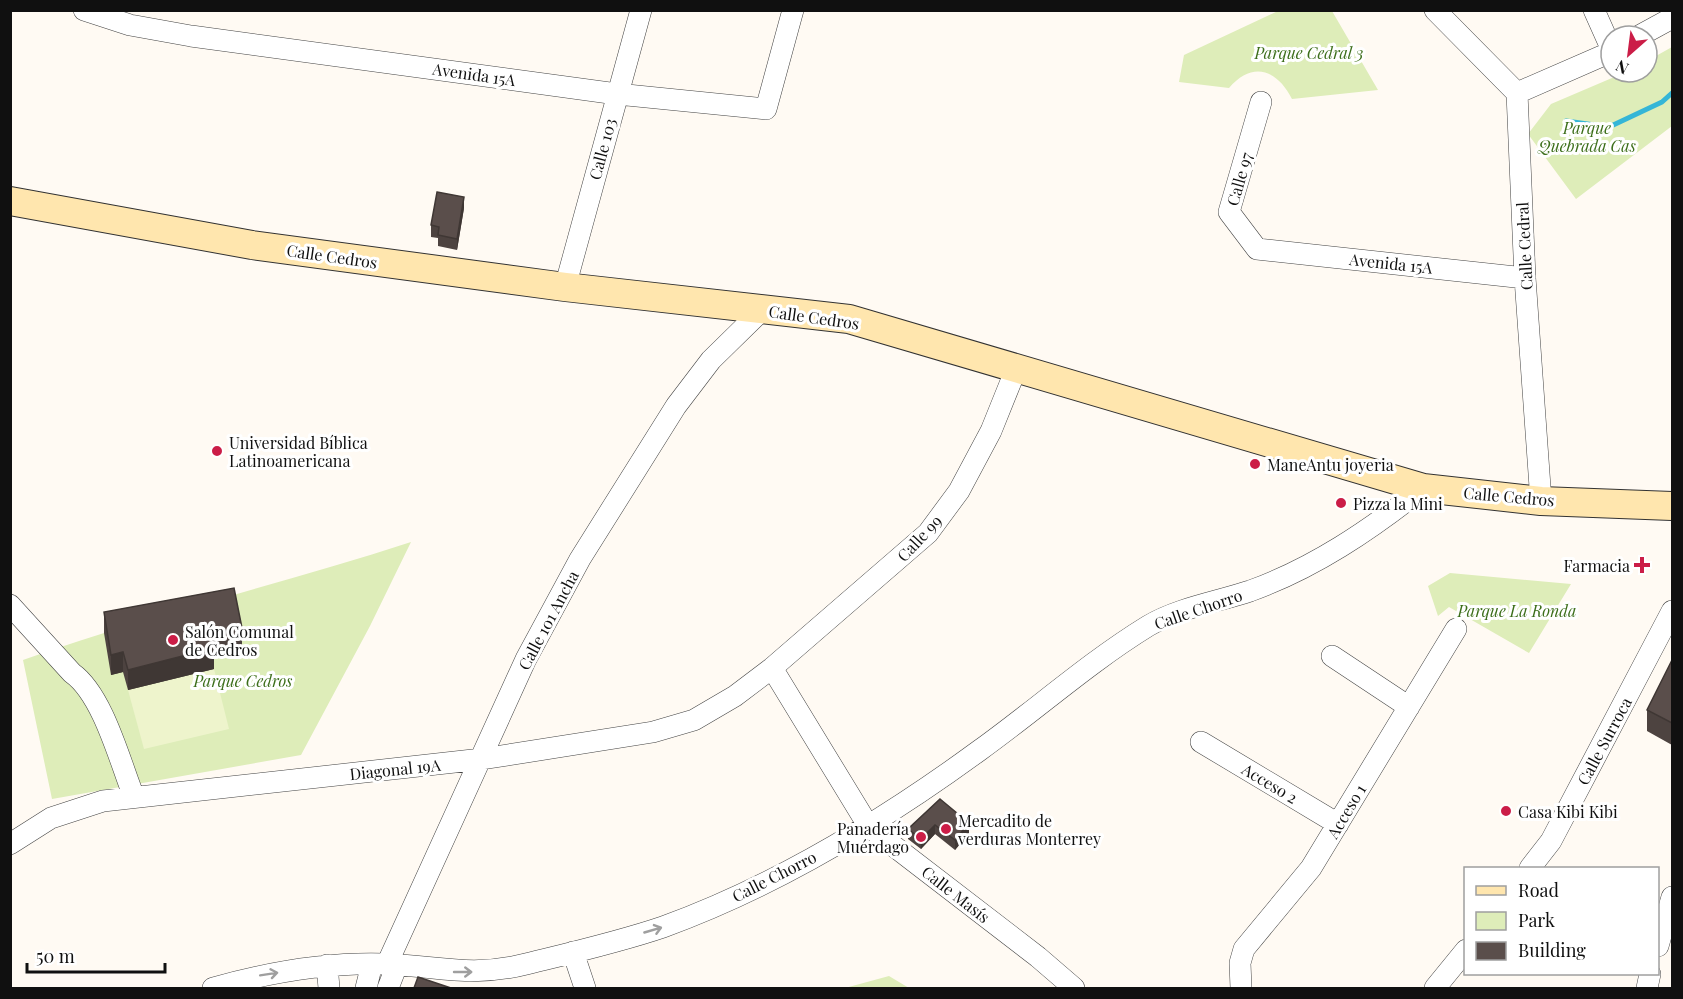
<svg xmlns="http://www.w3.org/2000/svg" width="1683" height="999" font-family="'Playfair Display',serif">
	<rect width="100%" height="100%" fill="#fffaf3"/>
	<!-- green -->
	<path fill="#deedb9" d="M 1332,11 L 1378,90 L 1292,99 C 1277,69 1252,61 1229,88 L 1179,82 L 1184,55 L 1278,11 Z
		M 1672,47 L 1672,126 L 1576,199 L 1528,134 L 1551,104 L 1626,72 L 1647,72 L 1647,61 Z
		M 411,542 L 370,626 L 301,755 L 52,799 L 23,660 C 150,615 282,584 411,542 Z
		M 1450,573 L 1571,584 L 1529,653 L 1449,607 L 1438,616 L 1428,586 Z
		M 889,976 L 909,988 L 845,988 Z"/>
	<!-- pitch -->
	<path fill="#eef4cc" d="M 214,669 L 229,729 L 144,749 L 128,690 Z"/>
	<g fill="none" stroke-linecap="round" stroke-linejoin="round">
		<!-- stream -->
		<path stroke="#35b6d7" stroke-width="5" d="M 1566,121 L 1609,127 L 1662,102 L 1672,93"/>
		<defs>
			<path id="street" d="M 84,10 L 130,25 L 191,36 L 617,94 L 766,109 L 793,10
				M 1435,10 L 1517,93
				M 1594,10 L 1611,48
				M 1639,36 L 1672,18
				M 1261,102 L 1229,212 L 1257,249 L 1525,278
				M 565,287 L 641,10
				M 1541,501 L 1525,278 L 1517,93 L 1611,52
				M 10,605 L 72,673 C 103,695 120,762 134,797
				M 1332,656 L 1409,707
				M 772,668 L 869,827 L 1038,957 L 1074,988
				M 1201,742 L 1338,824
				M 10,844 L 51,818 L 103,801 L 482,759 L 653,732 L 694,720 L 735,696 L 772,668 L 928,533 L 959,491 L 991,431 L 1016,369
				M 1530,868 L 1551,841 L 1672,611
				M 1658,946 L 1672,897
				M 573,952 L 585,988
				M 387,964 L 526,659 L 580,559 L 676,406 L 711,360 L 762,310
				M 327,965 L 329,988
				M 213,988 C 270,972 326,962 385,964 C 438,966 471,978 526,964 C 571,953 619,942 663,927 C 776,886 883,821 980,750 C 1037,709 1088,663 1148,626 C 1178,608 1217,602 1250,591 C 1314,568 1370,530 1423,488
				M 366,988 L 372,964
				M 388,988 L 397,965
				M 1241,988 L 1240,963 L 1244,949 L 1311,868 L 1456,629
				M 1435,988 L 1466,950
				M 1647,988 L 1650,974"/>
			<path id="secondary" d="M 10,201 L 252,245 L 565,287 L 849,319 L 1423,488 L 1541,501 L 1672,506"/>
		</defs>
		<!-- street casing -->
		<use href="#street" stroke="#434343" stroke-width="22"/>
		<!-- secondary casing -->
		<use href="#secondary" stroke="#323232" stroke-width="30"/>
		<!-- street -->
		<use href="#street" stroke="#fff" stroke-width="21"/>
		<!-- secondary -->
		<use href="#secondary" stroke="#ffe6ae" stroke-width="28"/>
	</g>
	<!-- wall -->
	<path fill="#4d4340" d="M 464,208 L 457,250 L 438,246 L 438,238 L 431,237 L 431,225 Z
		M 104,612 L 242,628 L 242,648 L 214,653 L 214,669 L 128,690 L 123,672 L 111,675 L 104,633 Z
		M 1672,660 L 1672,745 L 1647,731 L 1647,710 Z
		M 940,799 L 969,833 L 955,850 L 935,834 L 921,849 L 908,839 L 908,829 Z"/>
	<!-- shaded-wall -->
	<path fill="#3f3734" d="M 464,197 L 464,208 L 457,250 L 457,239 Z
		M 214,648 L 214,669 L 128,690 L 128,670 Z
		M 123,652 L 123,672 L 111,675 L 111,655 Z
		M 969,823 L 969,833 L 955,850 L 955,840 Z
		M 935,825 L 935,834 L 921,849 L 921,839 Z"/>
	<!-- building -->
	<path fill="#5a4e4b" stroke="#3f3734" stroke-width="1.5" d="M 437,192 L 464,197 L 457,239 L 438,235 L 439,227 L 431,225 Z
		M 234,588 L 242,628 L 211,633 L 214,648 L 128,670 L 123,652 L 111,655 L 104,612 Z
		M 1672,660 L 1672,723 L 1647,710 Z
		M 940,799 L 969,823 L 955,840 L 935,825 L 921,839 L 908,829 Z
		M 418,977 L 451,988 L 414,988 Z"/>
	<!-- one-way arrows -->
	<defs><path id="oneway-shaft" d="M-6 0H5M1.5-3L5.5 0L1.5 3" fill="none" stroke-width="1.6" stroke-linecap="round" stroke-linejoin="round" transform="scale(1.5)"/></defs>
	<g stroke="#9f9f9f">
		<use href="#oneway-shaft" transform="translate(653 930) rotate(-16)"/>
		<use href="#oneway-shaft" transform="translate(463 972)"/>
		<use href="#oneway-shaft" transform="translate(269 974) rotate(-9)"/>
	</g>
	<!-- markers -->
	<g fill="#cb1d47" stroke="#fff" stroke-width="2">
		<circle cx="217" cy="451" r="6"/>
		<circle cx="1255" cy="464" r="6"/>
		<circle cx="1341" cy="503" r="6"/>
		<path d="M1639 556h6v6h6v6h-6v6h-6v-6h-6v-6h6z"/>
		<circle cx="173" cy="640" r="6"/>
		<circle cx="1506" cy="811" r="6"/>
		<circle cx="946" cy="829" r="6"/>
		<circle cx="921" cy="837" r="6"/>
	</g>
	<g text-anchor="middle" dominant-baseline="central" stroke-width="6" stroke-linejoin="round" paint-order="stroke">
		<!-- park labels -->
		<g font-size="16" font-style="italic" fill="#3c6e1a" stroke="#fff">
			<text x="1309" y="52">Parque Cedral 3</text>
			<text x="1587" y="127">Parque<tspan x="1587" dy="18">Quebrada Cas</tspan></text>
			<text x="1517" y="610">Parque La Ronda</text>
			<text x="243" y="680">Parque Cedros</text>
		</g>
		<!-- street labels -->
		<g font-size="16" fill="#101010" stroke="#fff">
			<text transform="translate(474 74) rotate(8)">Avenida 15A</text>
			<text transform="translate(602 149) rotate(-75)">Calle 103</text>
			<text transform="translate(1239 179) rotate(-74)">Calle 97</text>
			<text transform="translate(1524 246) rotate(-93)">Calle Cedral</text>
			<text transform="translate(332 256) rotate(8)">Calle Cedros</text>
			<text transform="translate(1391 263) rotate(6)">Avenida 15A</text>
			<text transform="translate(814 317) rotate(8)">Calle Cedros</text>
			<text transform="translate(1509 496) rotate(5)">Calle Cedros</text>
			<text transform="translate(919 538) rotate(-47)">Calle 99</text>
			<text transform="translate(1198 609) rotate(-19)">Calle Chorro</text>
			<text transform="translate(548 620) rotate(-62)">Calle 101 Ancha</text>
			<text transform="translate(1604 741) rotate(-62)">Calle Surroca</text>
			<text transform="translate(395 769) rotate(-6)">Diagonal 19A</text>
			<text transform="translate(1270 783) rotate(31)">Acceso 2</text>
			<text transform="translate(1346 811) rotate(-59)">Acceso 1</text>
			<text transform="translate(774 876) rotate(-27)">Calle Chorro</text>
			<text transform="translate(956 894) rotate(38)">Calle Masís</text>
		</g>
		<!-- poi labels -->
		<g font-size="16" fill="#101010" stroke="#fff" text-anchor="start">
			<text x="229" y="442">Universidad Bíblica<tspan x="229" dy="18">Latinoamericana</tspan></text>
			<text x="1267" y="464">ManeAntu joyeria</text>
			<text x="1353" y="503">Pizza la Mini</text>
			<text x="1630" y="565" text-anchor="end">Farmacia</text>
			<text x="185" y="631">Salón Comunal<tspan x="185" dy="18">de Cedros</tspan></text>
			<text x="1518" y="811">Casa Kibi Kibi</text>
			<text x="958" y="820">Mercadito de<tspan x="958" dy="18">verduras Monterrey</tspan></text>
			<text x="909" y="828" text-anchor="end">Panadería<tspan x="909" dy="18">Muérdago</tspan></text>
		</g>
	</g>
	<!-- border -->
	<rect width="1683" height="999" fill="none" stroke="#101010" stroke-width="24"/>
	<!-- legend -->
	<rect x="1464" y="867" width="195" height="108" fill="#ffffff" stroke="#9f9f9f" stroke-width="1.5"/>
	<rect x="1476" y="886" width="30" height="9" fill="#ffe6ae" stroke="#9f9f9f" stroke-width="1.5"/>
	<text x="1518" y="897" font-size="18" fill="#101010">Road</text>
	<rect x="1476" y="912" width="30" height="18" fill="#deedb9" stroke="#9f9f9f" stroke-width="1.5"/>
	<text x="1518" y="927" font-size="18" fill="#101010">Park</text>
	<rect x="1476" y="942" width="30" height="18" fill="#5a4e4b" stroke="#9f9f9f" stroke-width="1.5"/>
	<text x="1518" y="957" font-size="18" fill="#101010">Building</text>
	<!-- north arrow -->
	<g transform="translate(1629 54) rotate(208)"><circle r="28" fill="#ffffff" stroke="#9f9f9f" stroke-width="1.5"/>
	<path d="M0-4.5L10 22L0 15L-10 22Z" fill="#cb1d47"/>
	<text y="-9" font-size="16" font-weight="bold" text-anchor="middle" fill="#101010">N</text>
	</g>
	<!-- scale -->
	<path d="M27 963v9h138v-9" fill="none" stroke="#101010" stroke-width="3"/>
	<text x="36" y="963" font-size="18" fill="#101010" stroke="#ffffff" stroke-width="4.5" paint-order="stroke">50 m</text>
</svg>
